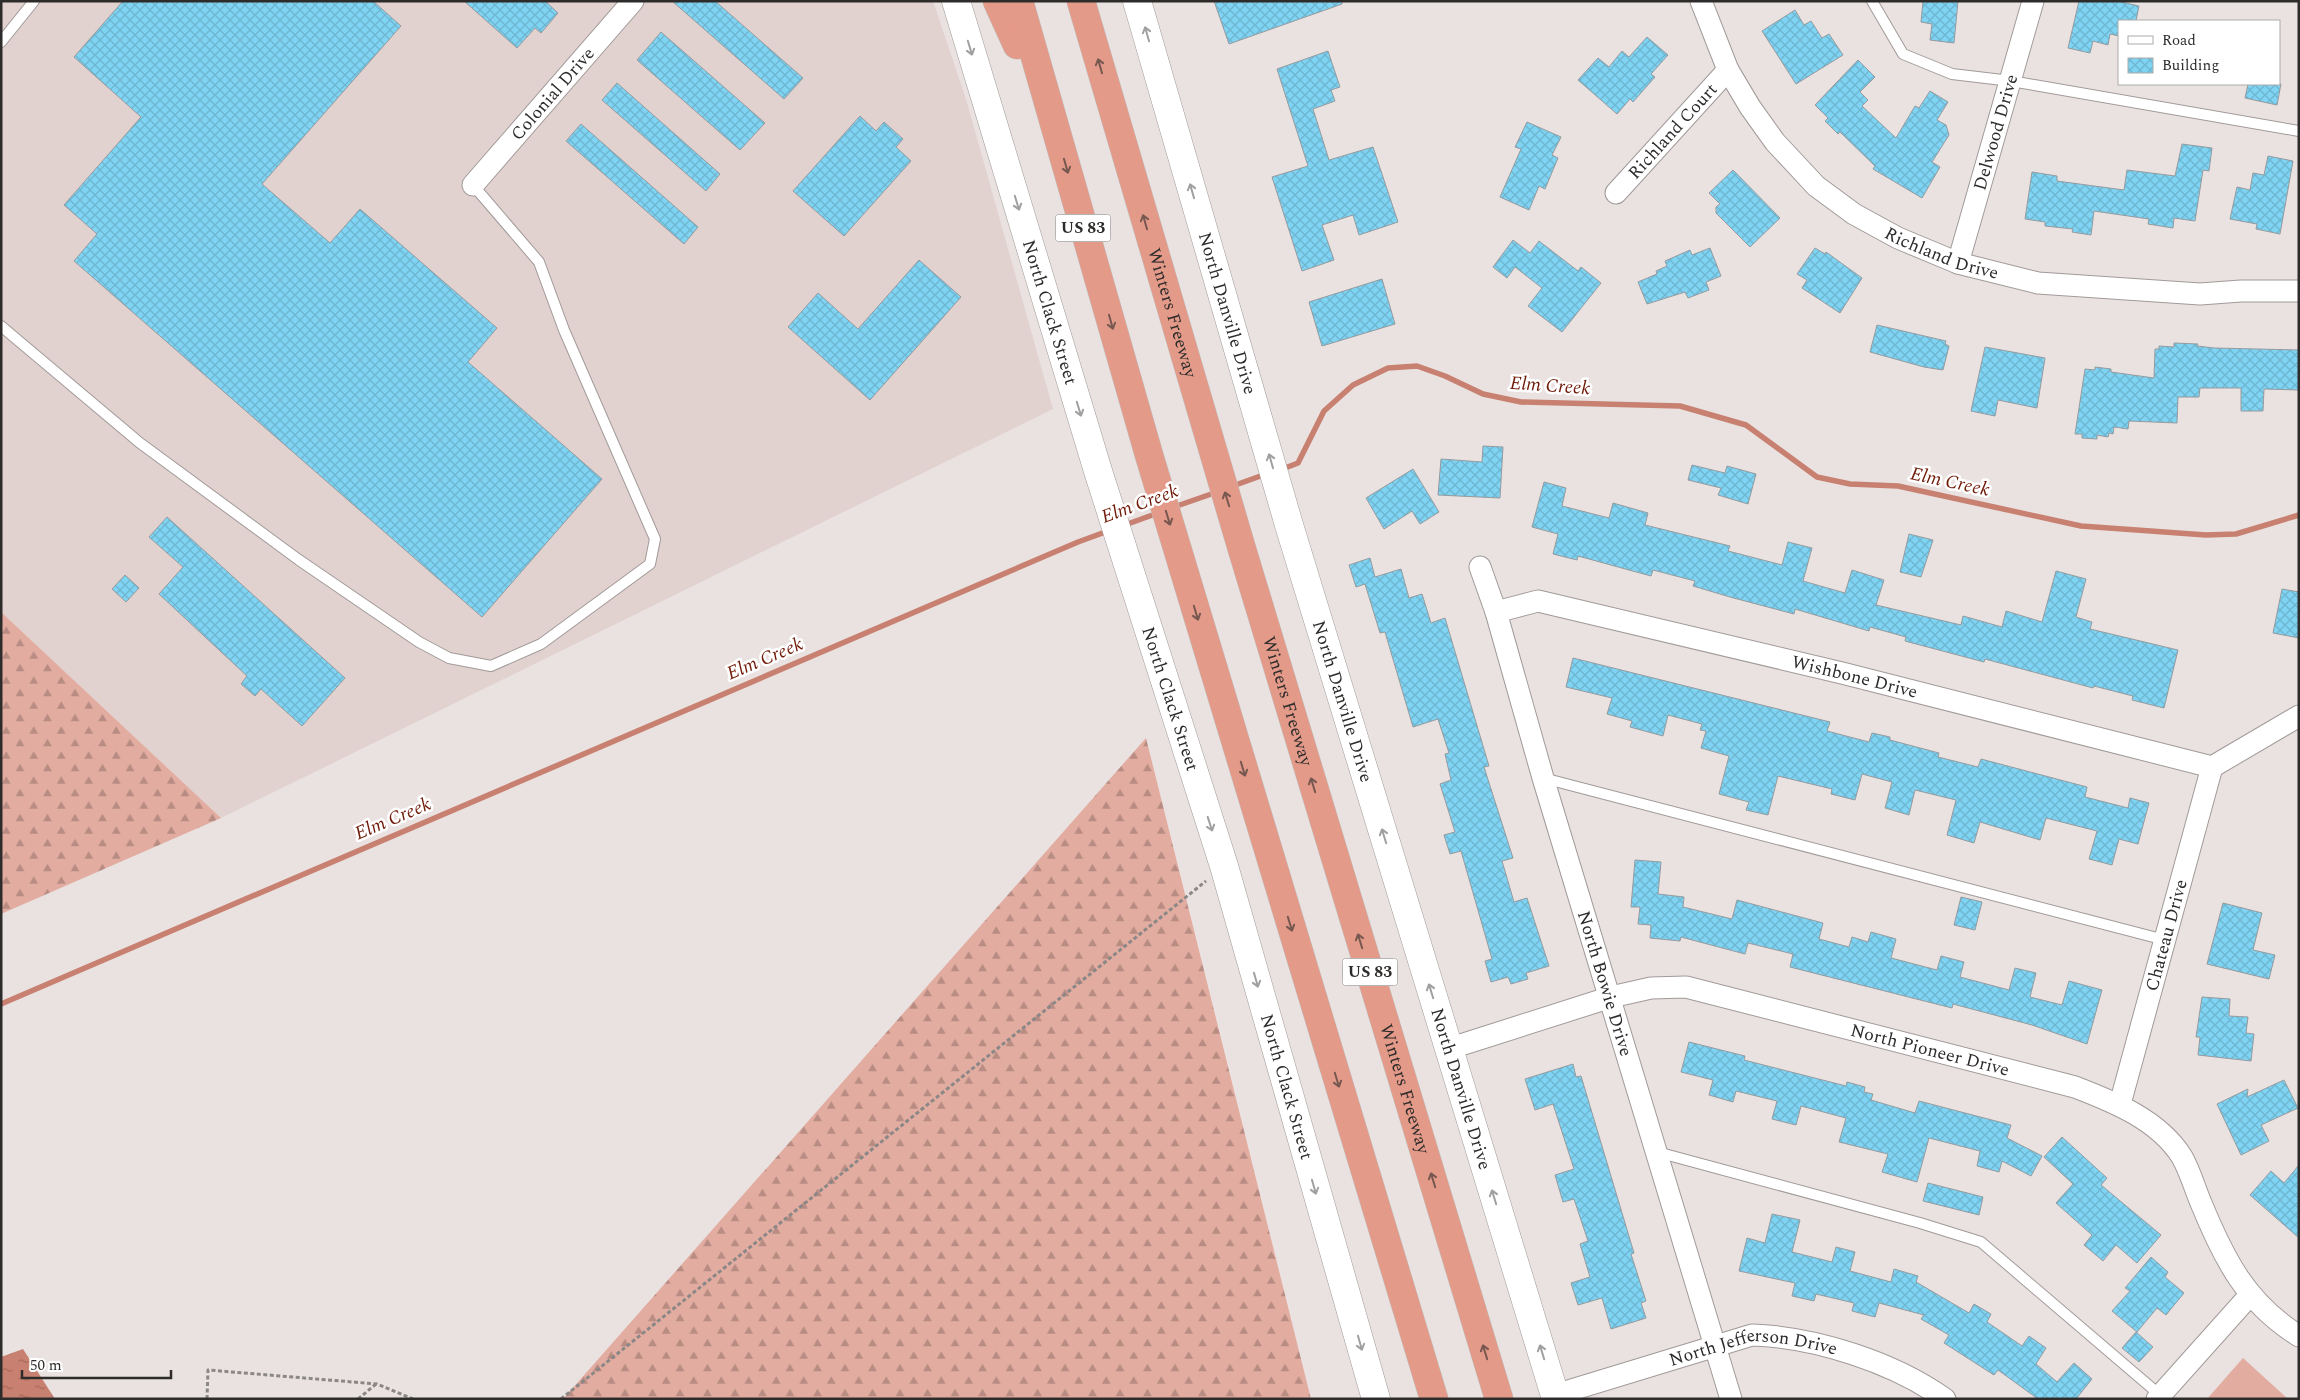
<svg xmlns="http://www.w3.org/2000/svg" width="2300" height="1400" font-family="Spectral,serif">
	<defs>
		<pattern id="forest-firs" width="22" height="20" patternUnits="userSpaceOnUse" patternTransform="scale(1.25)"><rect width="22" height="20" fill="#e2aca0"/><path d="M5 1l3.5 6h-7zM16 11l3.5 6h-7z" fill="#b88c83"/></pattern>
		<pattern id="water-ripples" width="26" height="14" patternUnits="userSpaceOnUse" patternTransform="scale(1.25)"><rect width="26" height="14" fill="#c88070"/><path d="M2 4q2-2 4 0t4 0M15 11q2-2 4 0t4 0" fill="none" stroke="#a3695c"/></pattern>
		<pattern id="building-cross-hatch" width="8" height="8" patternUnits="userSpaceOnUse" patternTransform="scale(1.25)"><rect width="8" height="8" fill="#7fd3f3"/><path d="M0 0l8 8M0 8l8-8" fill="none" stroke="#6eb5d0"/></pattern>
	</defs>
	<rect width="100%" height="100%" fill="#e9e2e1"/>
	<!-- built -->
	<path fill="#e2d2cf" d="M 1,1 L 933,1 L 966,99 L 1053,409 L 221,818 L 1,612 Z"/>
	<!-- forest -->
	<path fill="url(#forest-firs)" d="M 1,612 L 221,818 L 1,914 Z
		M 1146,738 L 1311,1399 L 563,1399 Z"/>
	<!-- pitch -->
	<path fill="#e2aca0" d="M 2243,1358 L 2288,1399 L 2207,1399 Z"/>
	<!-- water -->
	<path fill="url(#water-ripples)" d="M 23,1349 L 55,1399 L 1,1399 L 1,1357 Z"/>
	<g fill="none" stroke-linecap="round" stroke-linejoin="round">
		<!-- stream -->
		<path stroke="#c88070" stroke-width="5.5" d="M 1280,470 L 1298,463 L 1324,411 L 1353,385 L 1388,368 L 1417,366 L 1445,376 L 1483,394 L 1521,402 L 1680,406 L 1746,425 L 1817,477 L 1850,484 L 1898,486 L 2081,526 L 2206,535 L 2236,534 L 2299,515
			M 1230,487 L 1266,474
			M 1174,507 L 1217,492
			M 1122,526 L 1158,513
			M 1,1004 L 1078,542 L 1108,531"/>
	</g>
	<!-- building -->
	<path fill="url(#building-cross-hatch)" stroke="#959b9e" d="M 123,1 L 373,1 L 401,26 L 262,184 L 330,243 L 360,209 L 497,328 L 468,362 L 602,479 L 482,617 L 74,261 L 97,234 L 64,205 L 141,117 L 74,57 Z
		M 464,1 L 545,1 L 558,13 L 541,33 L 535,28 L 517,48 Z
		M 672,1 L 715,1 L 803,78 L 784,99 Z
		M 1214,1 L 1342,1 L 1342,4 L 1229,44 Z
		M 1923,1 L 1958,1 L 1954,43 L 1930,40 L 1932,24 L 1921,22 Z
		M 2079,1 L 2117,1 L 2139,6 L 2136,21 L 2119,21 L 2119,36 L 2110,34 L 2108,45 L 2093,41 L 2090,53 L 2068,48 Z
		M 1795,10 L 1804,25 L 1811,21 L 1822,38 L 1829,34 L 1843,55 L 1796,84 L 1762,31 Z
		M 661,32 L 765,123 L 740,150 L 637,60 Z
		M 1647,37 L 1668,55 L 1651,74 L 1655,77 L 1633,102 L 1630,99 L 1617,114 L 1578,80 L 1598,58 L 1609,67 L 1622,51 L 1629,57 Z
		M 1328,51 L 1340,87 L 1331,90 L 1335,101 L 1313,109 L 1329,160 L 1373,147 L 1398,222 L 1359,235 L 1353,215 L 1322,225 L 1334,260 L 1302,271 L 1272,177 L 1308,166 L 1277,69 Z
		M 1858,60 L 1875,77 L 1860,92 L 1868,100 L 1862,106 L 1896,138 L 1915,106 L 1919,108 L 1930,91 L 1948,102 L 1937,120 L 1946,125 L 1949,135 L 1932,162 L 1940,167 L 1922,198 L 1873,169 L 1875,166 L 1840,132 L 1838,134 L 1825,121 L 1828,118 L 1815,105 Z
		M 617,83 L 720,174 L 706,191 L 602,100 Z
		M 2248,84 L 2281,84 L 2277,105 L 2245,98 Z
		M 860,116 L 876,131 L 884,122 L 903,139 L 896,147 L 911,161 L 844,236 L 793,191 Z
		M 1527,122 L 1561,137 L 1552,155 L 1558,158 L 1545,189 L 1539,186 L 1529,210 L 1500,197 L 1521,149 L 1515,147 Z
		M 581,124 L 698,227 L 684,244 L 566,141 Z
		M 2182,144 L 2212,148 L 2209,171 L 2203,170 L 2195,221 L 2174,218 L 2173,228 L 2148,224 L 2149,219 L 2094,211 L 2091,235 L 2072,232 L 2073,229 L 2045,226 L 2045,222 L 2025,219 L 2032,172 L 2057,176 L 2057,181 L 2124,190 L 2127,170 L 2175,176 Z
		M 2268,156 L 2293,161 L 2280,234 L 2256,229 L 2257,224 L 2230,219 L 2237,187 L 2250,190 L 2253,173 L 2264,175 Z
		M 1733,170 L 1780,218 L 1750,247 L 1716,213 L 1716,207 L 1720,204 L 1709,193 Z
		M 1513,240 L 1530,253 L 1539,241 L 1578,271 L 1581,267 L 1601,283 L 1562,332 L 1528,306 L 1542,288 L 1515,267 L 1507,278 L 1493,267 Z
		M 1710,248 L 1721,276 L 1706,282 L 1709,290 L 1688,298 L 1685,292 L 1647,304 L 1638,282 L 1657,274 L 1656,271 L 1667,266 L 1665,261 L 1690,250 L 1692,255 Z
		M 1815,248 L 1825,254 L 1826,252 L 1862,278 L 1840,313 L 1802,288 L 1807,280 L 1797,274 Z
		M 919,260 L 961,297 L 870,400 L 788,327 L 818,293 L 858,329 Z
		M 1382,279 L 1395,324 L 1322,346 L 1309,302 Z
		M 1877,325 L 1946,341 L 1945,344 L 1949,346 L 1943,370 L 1924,367 L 1870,352 Z
		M 2174,343 L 2198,344 L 2197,346 L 2214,348 L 2299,350 L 2299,390 L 2264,389 L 2263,411 L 2241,411 L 2241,388 L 2200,388 L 2199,397 L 2178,397 L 2177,423 L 2129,421 L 2128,429 L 2114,427 L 2113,434 L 2109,433 L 2108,437 L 2097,435 L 2097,439 L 2082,438 L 2082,434 L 2075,434 L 2085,369 L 2095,370 L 2095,367 L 2111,369 L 2111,372 L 2154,378 L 2155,349 L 2159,349 L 2159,346 L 2174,347 Z
		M 1985,347 L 2045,358 L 2037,408 L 1998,400 L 1995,416 L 1971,411 Z
		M 1483,446 L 1503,447 L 1500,498 L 1438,495 L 1441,459 L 1482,462 Z
		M 1692,465 L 1725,473 L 1727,466 L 1756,474 L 1748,504 L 1718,495 L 1721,488 L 1688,480 Z
		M 1413,469 L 1439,512 L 1420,524 L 1412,511 L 1384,529 L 1366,498 Z
		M 1544,482 L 1566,488 L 1562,506 L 1609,518 L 1613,503 L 1648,513 L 1645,525 L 1730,546 L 1728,551 L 1782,565 L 1788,542 L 1812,548 L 1803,581 L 1845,593 L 1852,570 L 1884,580 L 1876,605 L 1961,625 L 1963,616 L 2002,627 L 2006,611 L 2042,622 L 2056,571 L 2086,579 L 2076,617 L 2092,622 L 2090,629 L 2178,650 L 2164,708 L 2132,700 L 2133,696 L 2094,686 L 2093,688 L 1985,659 L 1984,662 L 1905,641 L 1906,637 L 1870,627 L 1869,631 L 1795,609 L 1794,614 L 1730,597 L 1693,586 L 1695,581 L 1653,570 L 1651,576 L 1578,556 L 1577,560 L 1553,554 L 1558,534 L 1532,527 Z
		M 167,517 L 345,678 L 302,726 L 261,689 L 255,696 L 241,684 L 247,676 L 159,594 L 183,567 L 149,537 Z
		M 1909,534 L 1933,540 L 1921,577 L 1900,572 Z
		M 1370,558 L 1375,577 L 1401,569 L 1409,598 L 1422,594 L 1431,623 L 1445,618 L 1489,766 L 1484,767 L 1513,858 L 1502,861 L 1514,902 L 1527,898 L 1549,966 L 1526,973 L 1528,979 L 1511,984 L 1508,977 L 1491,982 L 1485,961 L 1492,959 L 1461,851 L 1450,854 L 1444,835 L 1455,832 L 1440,784 L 1451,780 L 1445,754 L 1449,753 L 1438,719 L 1413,727 L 1385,632 L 1380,633 L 1365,584 L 1356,587 L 1349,565 Z
		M 125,575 L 139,588 L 126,602 L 112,589 Z
		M 2282,589 L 2299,592 L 2299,638 L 2273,633 Z
		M 1573,658 L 1830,722 L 1827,731 L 1869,742 L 1872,733 L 1890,737 L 1890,740 L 1939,753 L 1938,757 L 1978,767 L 1981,759 L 2087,787 L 2085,797 L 2128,808 L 2130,798 L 2149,803 L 2138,844 L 2119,839 L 2112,865 L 2089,859 L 2097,831 L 2046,818 L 2040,840 L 1980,822 L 1974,843 L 1947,835 L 1956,800 L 1915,790 L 1909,815 L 1885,808 L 1892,782 L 1862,774 L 1855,800 L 1831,794 L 1832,789 L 1778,776 L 1768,815 L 1746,810 L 1749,802 L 1719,794 L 1729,756 L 1701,748 L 1706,731 L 1700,730 L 1702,724 L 1668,715 L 1663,736 L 1630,727 L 1632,721 L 1607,714 L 1612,698 L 1566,687 Z
		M 1635,860 L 1661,862 L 1658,894 L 1684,897 L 1683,907 L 1732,919 L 1737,900 L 1823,923 L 1819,939 L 1849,947 L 1852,937 L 1868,942 L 1871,932 L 1896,939 L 1891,958 L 1937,970 L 1941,956 L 1964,962 L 1960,977 L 2009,990 L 2015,968 L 2036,973 L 2030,997 L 2062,1005 L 2069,981 L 2102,990 L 2087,1044 L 2032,1025 L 1953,1004 L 1952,1008 L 1790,967 L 1793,954 L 1748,943 L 1745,954 L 1681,937 L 1680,941 L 1650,938 L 1651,925 L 1638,924 L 1640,907 L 1631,907 Z
		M 1961,897 L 1982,902 L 1975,930 L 1954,925 Z
		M 2223,903 L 2262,913 L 2253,950 L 2275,955 L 2269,979 L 2207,964 Z
		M 2202,997 L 2230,999 L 2229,1016 L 2248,1017 L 2246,1033 L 2254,1034 L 2251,1061 L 2198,1055 L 2200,1037 L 2196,1037 Z
		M 1689,1042 L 1745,1056 L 1744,1060 L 1846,1086 L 1847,1082 L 1865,1087 L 1864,1092 L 1873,1094 L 1871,1100 L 1915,1113 L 1919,1101 L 2011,1125 L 2007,1138 L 2042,1156 L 2031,1176 L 2002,1161 L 1999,1172 L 1977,1166 L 1980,1151 L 1929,1138 L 1917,1182 L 1882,1172 L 1888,1154 L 1839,1142 L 1846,1118 L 1801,1106 L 1796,1125 L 1772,1119 L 1777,1101 L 1736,1091 L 1733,1102 L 1709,1095 L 1713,1080 L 1681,1072 Z
		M 1573,1064 L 1576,1077 L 1581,1076 L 1634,1253 L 1631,1254 L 1646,1301 L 1641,1303 L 1646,1318 L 1611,1329 L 1602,1298 L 1578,1305 L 1571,1283 L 1590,1277 L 1580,1244 L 1588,1241 L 1574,1199 L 1563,1202 L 1555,1175 L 1574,1169 L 1553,1104 L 1535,1110 L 1525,1079 Z
		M 2284,1080 L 2298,1108 L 2261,1125 L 2269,1141 L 2241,1155 L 2217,1104 L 2248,1089 L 2247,1097 Z
		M 2062,1137 L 2107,1178 L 2101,1185 L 2161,1235 L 2137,1263 L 2116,1245 L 2103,1261 L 2084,1245 L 2092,1235 L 2056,1203 L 2073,1184 L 2044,1157 Z
		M 2299,1165 L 2299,1238 L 2250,1195 L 2271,1171 L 2284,1183 Z
		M 1928,1183 L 1983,1197 L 1979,1215 L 1923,1201 Z
		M 1772,1214 L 1800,1220 L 1792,1252 L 1832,1262 L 1836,1247 L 1855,1252 L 1850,1271 L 1891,1282 L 1894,1269 L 1918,1276 L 1916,1282 L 1969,1313 L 1974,1304 L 1991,1314 L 1987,1322 L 2022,1346 L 2029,1336 L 2046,1348 L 2036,1364 L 2057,1382 L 2074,1363 L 2092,1379 L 2076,1399 L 2038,1399 L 1998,1370 L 1994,1375 L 1944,1343 L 1949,1335 L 1921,1319 L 1924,1315 L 1879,1303 L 1875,1317 L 1852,1311 L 1854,1303 L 1816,1294 L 1814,1301 L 1792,1296 L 1795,1283 L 1739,1271 L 1747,1238 L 1765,1243 Z
		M 2151,1257 L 2168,1272 L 2165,1277 L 2184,1293 L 2166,1315 L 2157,1308 L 2137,1332 L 2112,1311 L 2130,1291 L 2125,1288 Z
		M 2136,1332 L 2153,1347 L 2139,1362 L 2122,1348 Z"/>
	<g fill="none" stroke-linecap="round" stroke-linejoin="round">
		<defs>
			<path id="lane" d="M 1872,1 L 1903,54 L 1952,74 L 2011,81 L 2299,131
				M 1,42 L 34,1
				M 1,326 L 140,443 L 299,560 L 419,642 L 449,658 L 491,666 L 541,644 L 650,564 L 655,539 L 564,330 L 539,262 L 473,185
				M 1543,778 L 2165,940
				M 1657,1152 L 1920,1223 L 1981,1242 L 2160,1395"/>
			<g id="street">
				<path id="s1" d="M 1701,1 L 1728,70 L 1750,107 L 1775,142 L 1816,186 L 1854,214 L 1898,238 L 1958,263 L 2038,283 L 2200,294 L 2241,291 L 2299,291"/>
				<path id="s2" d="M 473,185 L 633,1"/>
				<path id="s3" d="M 1616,193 L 1728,70"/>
				<path id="s4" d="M 1958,263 L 2033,1"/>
				<path id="s5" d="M 1480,567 L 1496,612 L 1543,778 L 1731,1399"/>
				<path id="s6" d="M 1496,612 L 1538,601 L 1842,673 L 2212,767"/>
				<path d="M 2212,767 L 2299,716"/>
				<path id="s7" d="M 1448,1049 L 1611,997 L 1651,988 L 1686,987 L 2075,1087 C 2114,1102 2159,1120 2182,1157 C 2190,1171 2195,1189 2201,1203 C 2224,1259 2246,1303 2299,1336"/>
				<path id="s8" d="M 2120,1104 L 2212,767"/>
				<path id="s9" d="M 1555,1395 L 1752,1335 C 1815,1337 1893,1362 1945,1399"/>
				<path d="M 2157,1399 L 2250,1295"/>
			</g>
			<g id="secondary">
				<path id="s10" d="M 956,1 L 1098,471 L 1224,866 L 1376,1399"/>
				<path id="s11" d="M 1137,1 L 1289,525 L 1556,1399"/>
			</g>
			<g id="highway">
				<path d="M 997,1 L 1017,45"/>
				<path d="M 1019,1 L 1149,455 L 1434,1399"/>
				<path id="s12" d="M 1081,1 L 1241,546 L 1499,1399"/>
			</g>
		</defs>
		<!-- lane casing -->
		<use href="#lane" stroke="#a19a99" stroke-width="12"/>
		<!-- street casing -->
		<use href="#street" stroke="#a19a99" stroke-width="23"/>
		<!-- secondary casing -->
		<use href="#secondary" stroke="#a19a99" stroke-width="29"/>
		<!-- highway casing -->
		<use href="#highway" stroke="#c0c0bf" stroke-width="29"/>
		<!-- path -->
		<path stroke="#8b8786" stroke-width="3" stroke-dasharray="4 2.5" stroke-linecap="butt" d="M 207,1399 L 208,1370 L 377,1384 L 413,1399
			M 358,1399 L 376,1384
			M 561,1399 L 1206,881"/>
		<!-- lane -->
		<use href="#lane" stroke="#fff" stroke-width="10"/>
		<!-- street -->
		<use href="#street" stroke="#fff" stroke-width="21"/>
		<!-- secondary -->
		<use href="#secondary" stroke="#fff" stroke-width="28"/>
		<!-- highway -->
		<use href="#highway" stroke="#e49a89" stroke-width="28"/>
	</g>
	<!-- one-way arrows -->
	<defs><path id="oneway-shaft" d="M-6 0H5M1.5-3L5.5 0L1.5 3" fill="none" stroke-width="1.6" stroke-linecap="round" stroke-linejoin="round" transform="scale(1.25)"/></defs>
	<g stroke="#a1a0a0">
		<use href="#oneway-shaft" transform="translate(1147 34) rotate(-106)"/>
		<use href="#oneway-shaft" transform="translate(970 48) rotate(73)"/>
		<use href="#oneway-shaft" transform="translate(1192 191) rotate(-106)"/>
		<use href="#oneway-shaft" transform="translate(1017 203) rotate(73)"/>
		<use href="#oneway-shaft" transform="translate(1079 409) rotate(73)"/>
		<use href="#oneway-shaft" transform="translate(1271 461) rotate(-106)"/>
		<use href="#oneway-shaft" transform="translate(1210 824) rotate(72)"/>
		<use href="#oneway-shaft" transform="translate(1384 836) rotate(-107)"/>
		<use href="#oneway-shaft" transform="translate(1256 980) rotate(74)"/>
		<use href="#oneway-shaft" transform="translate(1431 991) rotate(-107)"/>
		<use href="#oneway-shaft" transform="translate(1314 1187) rotate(74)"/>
		<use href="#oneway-shaft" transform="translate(1494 1197) rotate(-107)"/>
		<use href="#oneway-shaft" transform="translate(1360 1343) rotate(74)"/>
		<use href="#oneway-shaft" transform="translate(1542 1352) rotate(-107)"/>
	</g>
	<g stroke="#775851">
		<use href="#oneway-shaft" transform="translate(1100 66) rotate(-106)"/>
		<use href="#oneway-shaft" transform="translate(1066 166) rotate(74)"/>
		<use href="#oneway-shaft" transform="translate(1145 222) rotate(-106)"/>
		<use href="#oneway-shaft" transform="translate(1111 322) rotate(74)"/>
		<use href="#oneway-shaft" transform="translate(1227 499) rotate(-107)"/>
		<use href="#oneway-shaft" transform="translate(1168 518) rotate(73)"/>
		<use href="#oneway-shaft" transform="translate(1196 613) rotate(73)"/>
		<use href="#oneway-shaft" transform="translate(1243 769) rotate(73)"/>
		<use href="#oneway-shaft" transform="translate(1313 785) rotate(-107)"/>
		<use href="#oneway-shaft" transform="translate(1290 924) rotate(73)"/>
		<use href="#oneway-shaft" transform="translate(1360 941) rotate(-107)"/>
		<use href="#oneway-shaft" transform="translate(1337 1080) rotate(73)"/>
		<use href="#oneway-shaft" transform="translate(1433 1180) rotate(-107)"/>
		<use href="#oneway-shaft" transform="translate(1485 1352) rotate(-107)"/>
	</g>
	<g text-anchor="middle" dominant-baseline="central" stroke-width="5" stroke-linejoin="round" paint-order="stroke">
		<!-- shield labels -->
		<g fill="#fff" stroke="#6d6b6b" stroke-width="1">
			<rect x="1055.5" y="214.5" width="55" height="27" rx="4"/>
			<rect x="1342.5" y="958.5" width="55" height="27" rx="4"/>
		</g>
		<g font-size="16" font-weight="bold" fill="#2e2c2b">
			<text x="1083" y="228">US 83</text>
			<text x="1370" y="972">US 83</text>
		</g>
		<!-- street labels -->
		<g font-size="18" fill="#2e2c2b" stroke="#fff">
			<text stroke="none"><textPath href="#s2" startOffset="121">Colonial Drive</textPath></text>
			<text stroke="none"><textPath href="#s3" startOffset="84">Richland Court</textPath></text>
			<text stroke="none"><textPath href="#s4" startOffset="136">Delwood Drive</textPath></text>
			<text stroke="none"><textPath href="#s1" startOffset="364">Richland Drive</textPath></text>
			<text stroke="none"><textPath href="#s10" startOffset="325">North Clack Street</textPath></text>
			<text stroke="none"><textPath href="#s12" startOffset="325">Winters Freeway</textPath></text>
			<text stroke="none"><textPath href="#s11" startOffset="325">North Danville Drive</textPath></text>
			<text stroke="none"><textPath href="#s6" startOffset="369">Wishbone Drive</textPath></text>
			<text stroke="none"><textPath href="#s10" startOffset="730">North Clack Street</textPath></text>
			<text stroke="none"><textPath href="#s12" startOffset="730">Winters Freeway</textPath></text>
			<text stroke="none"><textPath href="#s11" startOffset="730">North Danville Drive</textPath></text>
			<text stroke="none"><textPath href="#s8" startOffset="175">Chateau Drive</textPath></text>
			<text stroke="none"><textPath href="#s5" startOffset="435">North Bowie Drive</textPath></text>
			<text stroke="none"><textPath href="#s7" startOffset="499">North Pioneer Drive</textPath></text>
			<text stroke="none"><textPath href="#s10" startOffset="1135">North Clack Street</textPath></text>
			<text stroke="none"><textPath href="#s12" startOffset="1135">Winters Freeway</textPath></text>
			<text stroke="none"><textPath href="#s11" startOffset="1135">North Danville Drive</textPath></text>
			<text stroke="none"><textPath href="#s9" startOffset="206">North Jefferson Drive</textPath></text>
		</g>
		<!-- water labels -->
		<g font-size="19" font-style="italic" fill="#701a08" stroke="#fff">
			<text transform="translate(1550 386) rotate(4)">Elm Creek</text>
			<text transform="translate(1950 482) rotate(12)">Elm Creek</text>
			<text transform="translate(1140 504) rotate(-20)">Elm Creek</text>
			<text transform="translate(765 659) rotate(-23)">Elm Creek</text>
			<text transform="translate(393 819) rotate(-23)">Elm Creek</text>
		</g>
	</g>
	<!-- border -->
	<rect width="2300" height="1400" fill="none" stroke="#2e2c2b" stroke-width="5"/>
	<!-- legend -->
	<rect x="2118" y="20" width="162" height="65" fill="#ffffff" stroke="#ababaa"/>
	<rect x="2128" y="36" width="25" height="8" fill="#ffffff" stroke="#ababaa"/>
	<text x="2162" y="45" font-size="15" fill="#2e2c2b">Road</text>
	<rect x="2128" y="58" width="25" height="15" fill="url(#building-cross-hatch)" stroke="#ababaa"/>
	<text x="2162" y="70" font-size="15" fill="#2e2c2b">Building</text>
	<!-- scale -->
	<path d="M22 1370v8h149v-8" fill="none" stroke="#2e2c2b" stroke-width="2.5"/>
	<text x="30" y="1370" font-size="15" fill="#2e2c2b" stroke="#ffffff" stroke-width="4" paint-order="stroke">50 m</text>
</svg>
